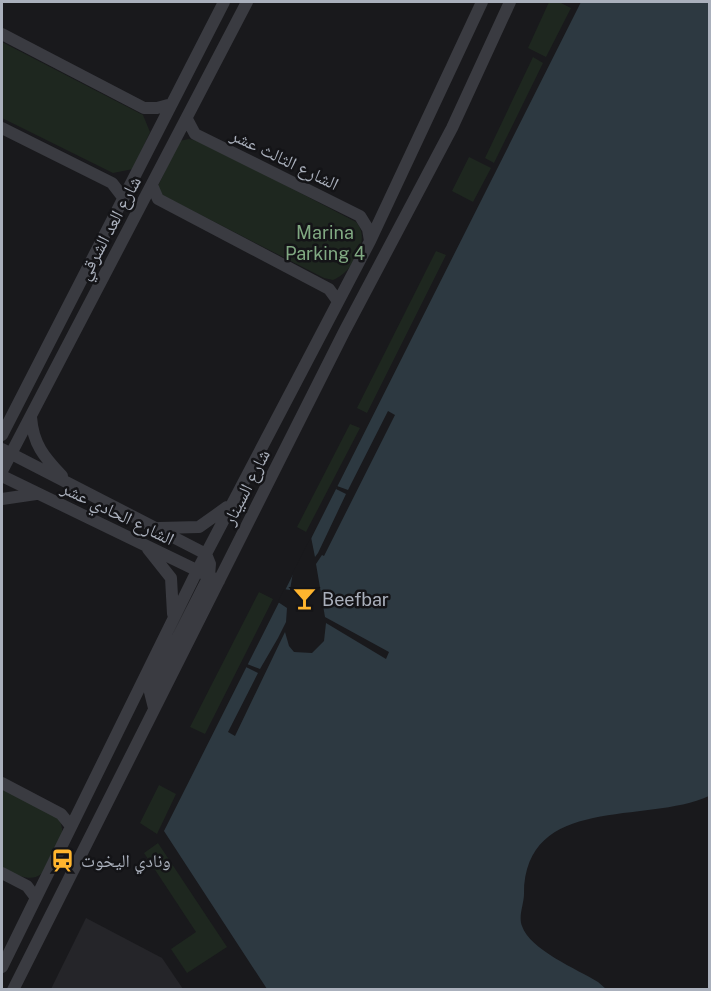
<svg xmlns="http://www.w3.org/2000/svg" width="711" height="991" font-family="'Public Sans','Noto Naskh Arabic',sans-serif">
	<rect width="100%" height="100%" fill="#19191c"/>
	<!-- built -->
	<path fill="#252529" d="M 86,918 L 162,958 L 183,989 L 51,989 Z"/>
	<!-- green -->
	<path fill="#1e271f" d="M 549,2 L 559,2 L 571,8 L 546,57 L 528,48 Z
		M 2,42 L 143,115 L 150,132 L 133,169 L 113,173 L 2,118 Z
		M 533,57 L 543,63 L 494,163 L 485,158 Z
		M 189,139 L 203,142 L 356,222 C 372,239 352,273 333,280 L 324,278 L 162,195 L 158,186 L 179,141 Z
		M 469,157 L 491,168 L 473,202 L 452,191 Z
		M 436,251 L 446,255 L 367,413 L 357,408 Z
		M 350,424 L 360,428 L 306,532 L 297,527 Z
		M 259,592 L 273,599 L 205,734 L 190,727 Z
		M 159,785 L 176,794 L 157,834 L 140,823 Z
		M 2,788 C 16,795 50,808 59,820 C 62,824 62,830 63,834 C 43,871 46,891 2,868 Z
		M 158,843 L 227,947 L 187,973 L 171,949 L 196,932 L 144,853 Z"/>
	<!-- water -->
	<path fill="#2d3941" d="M 581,2 L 709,2 L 709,796 C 646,825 525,793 524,894 C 524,904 518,916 522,926 C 530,950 577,969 598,982 L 606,989 L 267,989 L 164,831 Z"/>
	<!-- pier -->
	<path fill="#19191c" d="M 388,411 L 395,415 L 324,556 L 322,555 L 316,564 L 325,617 L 389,652 L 386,659 L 326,623 L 324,641 L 312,653 L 294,652 L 289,646 L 285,632 L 235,736 L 228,732 L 258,673 L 246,667 L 247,664 L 260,669 L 278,638 L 286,622 L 287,608 L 278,602 L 284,589 L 290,590 L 293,572 L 311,537 L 315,557 L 318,553 L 346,494 L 336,489 L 337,486 L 348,490 Z"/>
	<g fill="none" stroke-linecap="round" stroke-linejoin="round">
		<!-- minor -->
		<path stroke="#3a3b41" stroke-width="12" d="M 2,34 L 144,108 L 157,108 L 168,105
			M 187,119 L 195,134 L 360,216 L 368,229 L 370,241
			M 2,128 L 112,183 L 122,196
			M 152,185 L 158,199 L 329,289 L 337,300
			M 31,417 C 33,444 44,457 62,476
			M 2,435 L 224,2
			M 2,449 L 206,554
			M 2,471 L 247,2
			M 2,476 L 219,581
			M 2,499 L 36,494
			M 159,528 L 199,527 L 227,507
			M 148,549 L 171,578 L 173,614
			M 154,708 L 150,692 L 209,576 L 210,564 L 206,554
			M 2,783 L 61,814 L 70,825
			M 2,873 L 27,886 L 36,898
			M 2,967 L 197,571 L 370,241 L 482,2
			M 13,990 L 344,332 L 452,128 L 510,2"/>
	</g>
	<!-- icons -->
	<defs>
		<symbol id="bar-bare" viewBox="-9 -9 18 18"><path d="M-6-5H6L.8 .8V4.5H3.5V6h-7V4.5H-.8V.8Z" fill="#ffb52e" stroke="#141417" stroke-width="2.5" paint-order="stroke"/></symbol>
		<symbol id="station-bare" viewBox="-9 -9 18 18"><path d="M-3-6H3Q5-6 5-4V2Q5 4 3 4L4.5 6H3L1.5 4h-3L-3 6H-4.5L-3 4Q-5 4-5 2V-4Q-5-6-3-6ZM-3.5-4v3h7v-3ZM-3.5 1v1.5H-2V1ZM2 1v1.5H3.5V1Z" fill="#ffb52e" stroke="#141417" stroke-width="2.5" paint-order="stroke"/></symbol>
	</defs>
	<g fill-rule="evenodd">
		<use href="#bar-bare" x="288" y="582" width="33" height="33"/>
		<use href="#station-bare" x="46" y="844" width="33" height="33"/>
	</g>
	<g text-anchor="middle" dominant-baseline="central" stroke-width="5" stroke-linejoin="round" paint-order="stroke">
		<!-- street labels -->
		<g font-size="18" fill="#aab0bc" stroke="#141417">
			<text transform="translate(285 159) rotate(26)">الشارع الثالث عشر</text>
			<text transform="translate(109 228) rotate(-62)">شارع العد الشرقي</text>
			<text transform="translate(246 487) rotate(-63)">شارع السينار</text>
			<text transform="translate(118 513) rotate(26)">الشارع الحادي عشر</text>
		</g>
		<!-- park labels -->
		<g font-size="18" fill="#80a982" stroke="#141417">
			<text x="325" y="232">Marina<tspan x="325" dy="21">Parking 4</tspan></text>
		</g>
		<!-- poi labels -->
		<g font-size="18" fill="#aab0bc" stroke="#141417" text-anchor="start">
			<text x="322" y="599">Beefbar</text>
			<text x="81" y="860">ونادي اليخوت</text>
		</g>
	</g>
	<!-- border -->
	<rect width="711" height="991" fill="none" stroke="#aab0bc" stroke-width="6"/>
</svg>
